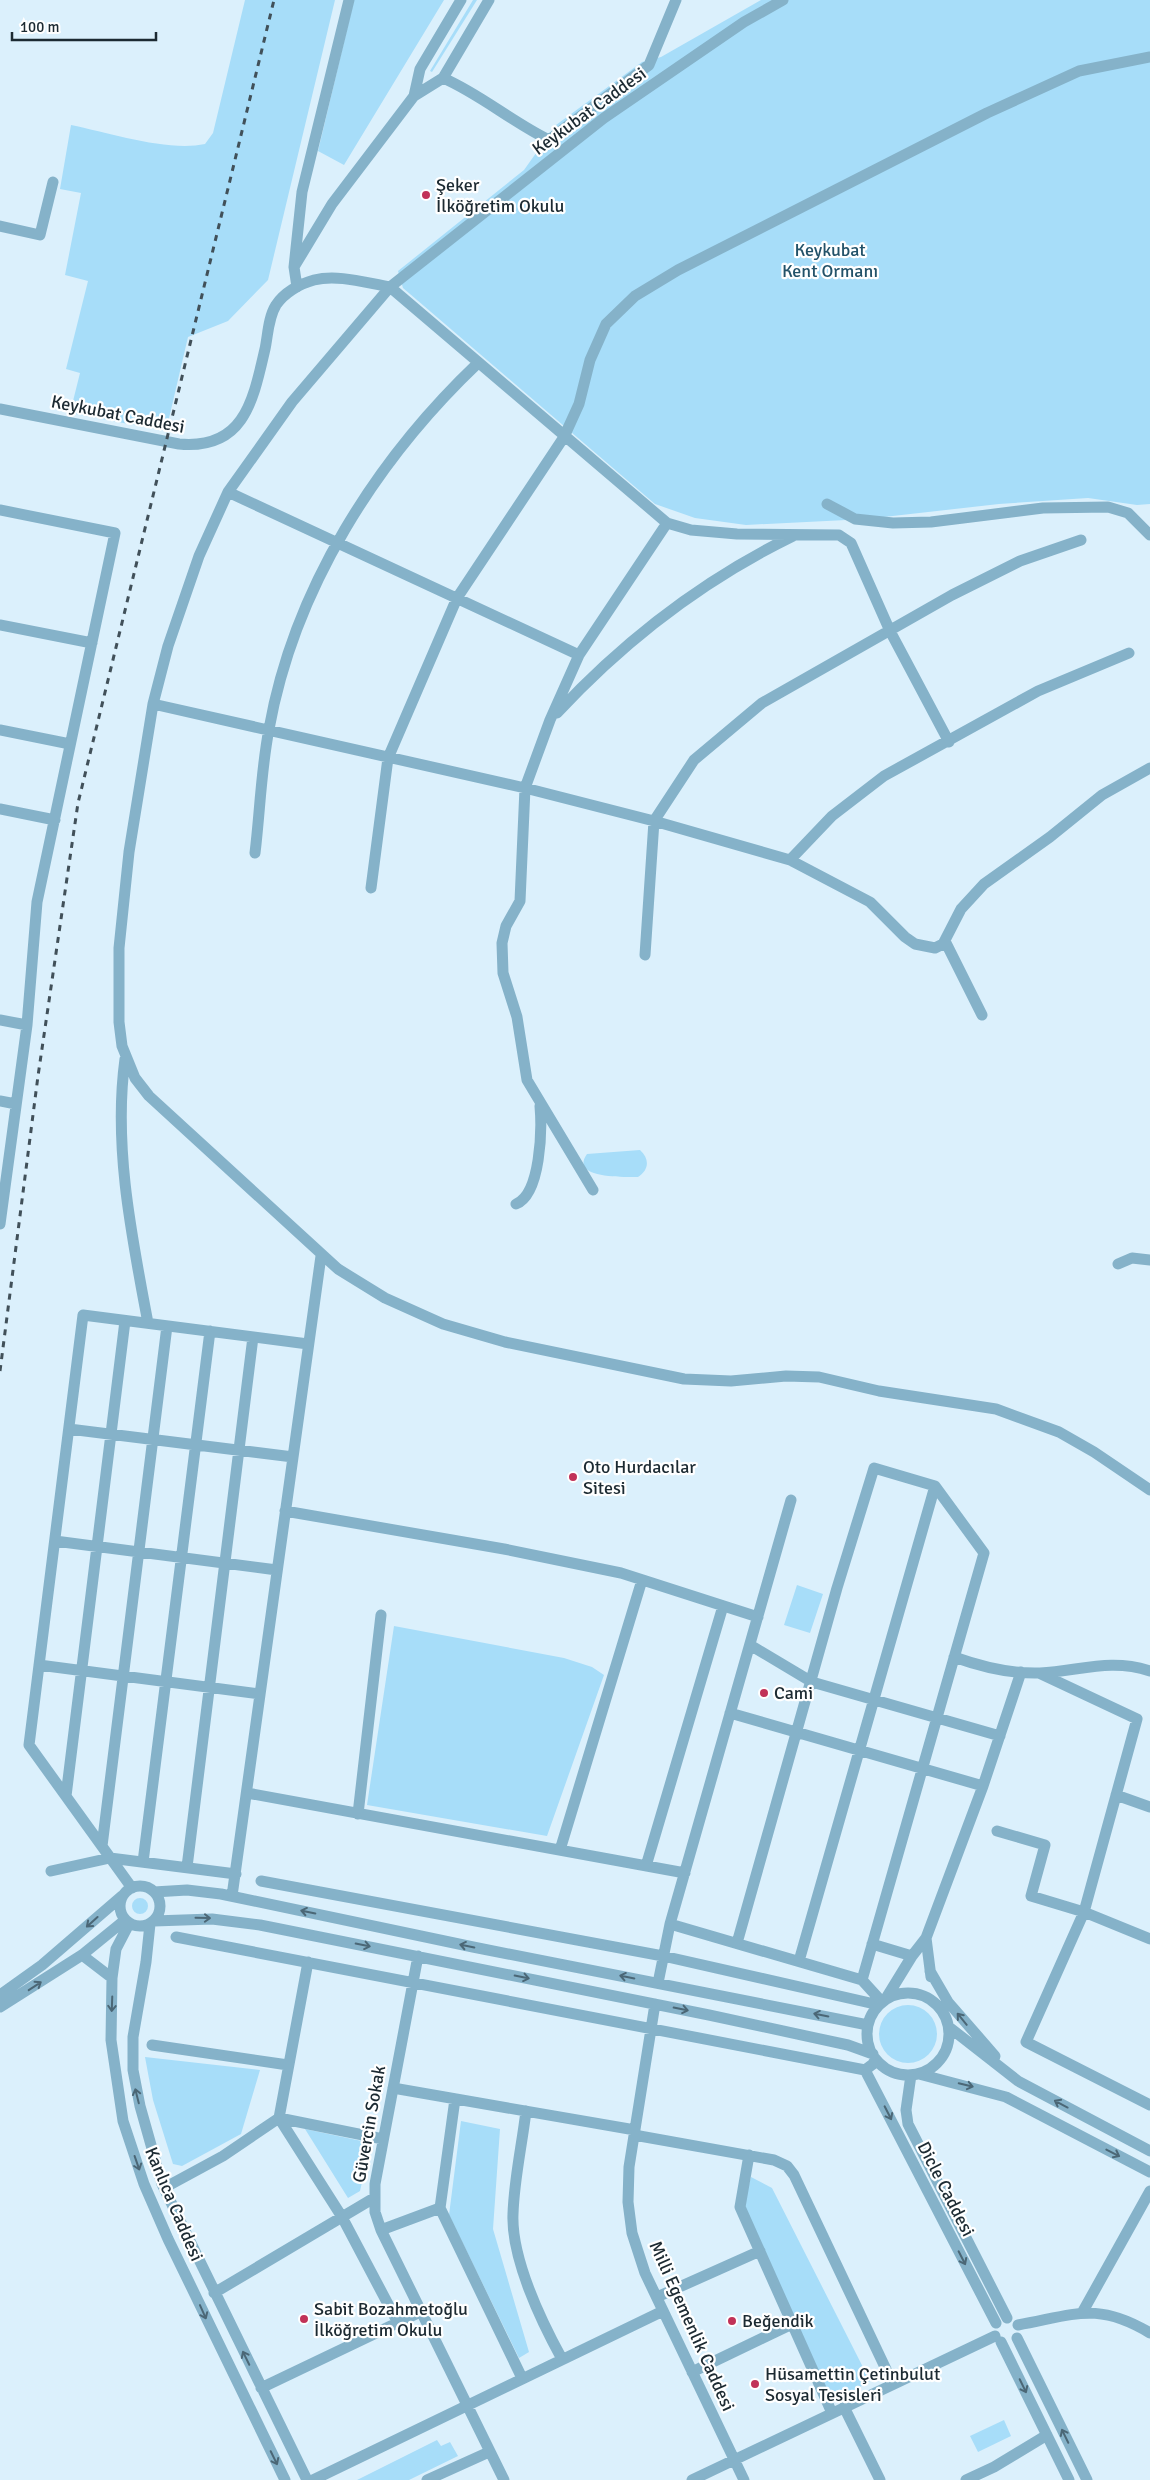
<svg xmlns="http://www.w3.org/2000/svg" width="1150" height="2480" font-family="Signika,sans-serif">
	<rect width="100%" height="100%" fill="#dbf0fc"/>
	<!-- green -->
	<path fill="#a7ddf9" d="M 245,0 L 335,0 L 268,280 L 228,321 L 188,337 L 166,431 L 70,413 L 80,373 L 66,369 L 88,281 L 65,275 L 81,193 L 60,189 L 71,125 C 110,133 168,152 205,144 L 213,133 Z
		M 354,0 L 444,0 L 344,165 L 318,151 Z
		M 473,0 L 477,0 L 432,72 L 430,71 Z
		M 761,0 L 1150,0 L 1150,504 L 1137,505 L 1088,498 L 999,504 L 866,519 L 746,525 L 695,518 L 655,504 L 403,288 L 398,271 L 524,170 L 556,125 L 642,62 L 661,57 Z
		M 640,1150 C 650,1159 649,1170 638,1177 C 625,1177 569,1179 587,1154 Z
		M 797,1585 L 823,1594 L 810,1633 L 784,1625 Z
		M 394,1626 L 564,1658 L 592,1667 L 604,1675 L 547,1836 L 367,1805 Z
		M132 1906a8 8 0 1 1 16 0a8 8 0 1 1-16 0Z
		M879 2034a29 29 0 1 1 58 0a29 29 0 1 1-58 0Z
		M 145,2057 L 260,2070 L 241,2134 L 182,2166 L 173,2164 L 153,2100 Z
		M 461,2121 L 500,2129 L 493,2229 L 529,2352 L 519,2358 L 449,2215 Z
		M 305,2129 L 371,2143 L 360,2191 L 348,2198 Z
		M 751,2177 L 772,2188 L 870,2381 L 831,2404 L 742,2209 Z
		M 1004,2420 L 1011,2436 L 978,2452 L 970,2436 Z
		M 437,2440 L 441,2446 L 450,2442 L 458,2456 L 409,2480 L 357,2480 Z"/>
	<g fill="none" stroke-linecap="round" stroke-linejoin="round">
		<!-- minor -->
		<path stroke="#85b2c9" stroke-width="11" d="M 443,78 C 480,94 512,122 549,140 L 649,65 L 676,0
			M 414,96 L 420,69 L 461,0
			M 0,226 L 40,235 L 53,182
			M 294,267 L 332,204 L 414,96 L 443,78 L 489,0
			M 297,287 L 294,267 L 302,192 L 349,0
			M 0,409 L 179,444 C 244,450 253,401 265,349 C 268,335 268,318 276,305 C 284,293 299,284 314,280 C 338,274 366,283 390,287 L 604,118 L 744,22 L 783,0
			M 228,492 L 579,655
			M 827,504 L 855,519 L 893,523 L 931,522 L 1043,508 L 1108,507 L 1128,513 L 1150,535
			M 0,510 L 115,533 L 37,902 L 27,1025 L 0,1224
			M 0,625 L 92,643
			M 153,704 L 525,788 L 654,821 L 790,860 L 870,902 L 905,937 L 915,944 L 935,948 L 943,944 L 961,909 L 984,884 L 1050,837 L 1102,795 L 1150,768
			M 557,713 C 625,640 703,580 793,536
			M 0,730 L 70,744
			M 949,742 L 890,631 L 851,543 L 839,535 L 737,534 L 691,530 L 667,523 L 390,287 L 292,402 L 228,492 L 199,556 L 168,646 L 153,704 L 129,852 L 119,948 L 119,1022 L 122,1046 L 135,1078 L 149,1096 L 338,1269 L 385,1298 L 443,1324 L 505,1342 L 684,1379 L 731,1381 L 786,1376 L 819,1377 L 879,1391 L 996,1409 L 1059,1432 L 1094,1452 L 1150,1490
			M 0,809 L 55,820
			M 255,853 C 260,812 261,770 269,729 C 294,589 376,460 478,363
			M 790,860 L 832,816 L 884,776 L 1038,691 L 1129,653
			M 371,888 L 388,758 L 457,598 L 564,437 L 579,404 L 590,360 L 606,324 L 635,296 L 678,270 L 987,113 L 1079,71 L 1150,57
			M 945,941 L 982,1015
			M 645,955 L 654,821 L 694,760 L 762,703 L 952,595 L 1020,561 L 1081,540
			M 0,1020 L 27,1025
			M 125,1059 C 113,1146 132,1238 148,1323
			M 0,1101 L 16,1104
			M 593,1190 L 527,1080 L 517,1017 L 503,973 L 502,943 L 506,926 L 520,901 L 525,788 L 550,720 L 579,655 L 667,523
			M 516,1204 C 541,1194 542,1129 540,1106
			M 1118,1264 L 1132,1258 L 1150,1260
			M 69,1429 L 293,1457
			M 285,1511 L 504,1549 L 621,1573 L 758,1617
			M 55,1541 L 277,1570
			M 750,1645 L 812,1682 L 1000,1736
			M 954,1657 C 982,1667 1011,1674 1040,1673 C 1080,1671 1110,1658 1150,1671
			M 39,1665 L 260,1694
			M 1039,1673 L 1137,1719 L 1084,1912 L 1026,2042 L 1150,2105
			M 730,1713 L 983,1786
			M 247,1793 L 685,1873
			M 1116,1795 L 1150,1807
			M 66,1796 L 125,1321
			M 358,1814 L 381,1615
			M 997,1831 L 1045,1845 L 1031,1896 L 1084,1912 L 1150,1939
			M 102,1846 L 167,1326
			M 560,1850 L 642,1580
			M 143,1862 L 210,1331
			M 646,1866 L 723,1606
			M 187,1867 L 253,1337
			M 51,1871 L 110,1858 L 236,1874
			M 261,1881 L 663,1956 L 879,2005
			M120 1906a20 20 0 1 1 40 0a20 20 0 1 1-40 0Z
			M 132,1888 L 29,1745 L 83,1315 L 308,1344
			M 154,1892 L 187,1890 L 221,1894 L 473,1947 L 868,2025
			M 232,1896 L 321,1256
			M 154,1921 L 212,1919 L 260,1925 L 709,2015 L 848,2045 L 873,2054
			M 129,1924 L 116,1949 L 112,1978 L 111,2040 L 123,2121 L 144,2184 L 168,2239 L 285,2480
			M 150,1924 L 146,1962 L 133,2037 L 133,2070 L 140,2106 L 162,2184 L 307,2480
			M 670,1924 L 862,1980 L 882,2002
			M 176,1937 L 865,2070 L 877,2061
			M 926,1938 L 931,1977
			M 737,1943 L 837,1588 L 874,1468 L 935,1486 L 984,1553 L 862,1980
			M 872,1944 L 912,1956
			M 82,1955 L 112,1978
			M 418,1956 L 375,2184 L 375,2212 L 381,2230 L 504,2480
			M 799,1961 L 935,1486
			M 308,1962 L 279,2118 L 342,2217 L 398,2323
			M 930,1971 L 948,2002 L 995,2056
			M 658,1983 L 670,1924 L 791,1500
			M867 2034a41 41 0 1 1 82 0a41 41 0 1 1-82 0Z
			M 0,1995 L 42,1965 L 122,1896
			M 885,2000 L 912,1956 L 926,1938 L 983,1786 L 1021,1672
			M 655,2004 L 629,2167 L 628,2202 L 632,2233 L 645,2273 L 744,2480
			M 0,2007 L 82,1955 L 125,1920
			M 949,2027 L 1018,2081 L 1150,2151
			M 152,2045 L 288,2065
			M 865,2070 L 996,2323
			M 919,2074 L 1006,2097 L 1150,2172
			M 911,2075 L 906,2110 L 908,2124 L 1007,2318
			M 393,2088 L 635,2130
			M 455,2099 L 440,2208 L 522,2378
			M 526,2111 C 522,2145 514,2180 513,2214 C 511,2258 541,2321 562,2359
			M 634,2135 L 774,2160 L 787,2166 L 794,2175 L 893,2384
			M 749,2155 L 740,2207 L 832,2413
			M 164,2188 L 223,2156 L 279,2118 L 383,2139
			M 381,2230 L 440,2208
			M 214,2293 L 374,2198
			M 657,2297 L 760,2251
			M 1082,2313 L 1150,2191
			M 1018,2325 C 1074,2315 1097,2301 1150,2333
			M 1017,2338 L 1087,2480
			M 1001,2342 L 1069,2480
			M 692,2372 L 792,2324
			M 261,2388 L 420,2312
			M 844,2407 L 880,2480
			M 313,2480 L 663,2311
			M 427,2480 L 489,2452
			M 692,2480 L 995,2336
			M 966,2480 L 994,2467 L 1047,2435"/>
		<!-- rail -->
		<path stroke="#415059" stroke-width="3" stroke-dasharray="6 6" stroke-linecap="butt" d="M 0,1371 L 38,1076 L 78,803 L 274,0"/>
	</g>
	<!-- one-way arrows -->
	<defs><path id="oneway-shaft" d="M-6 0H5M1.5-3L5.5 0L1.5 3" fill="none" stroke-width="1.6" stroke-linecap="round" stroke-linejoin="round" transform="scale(1.25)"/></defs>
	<g stroke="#4b6776">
		<use href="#oneway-shaft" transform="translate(308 1912) rotate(-168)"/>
		<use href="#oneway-shaft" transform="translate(203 1918) rotate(1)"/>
		<use href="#oneway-shaft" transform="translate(92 1922) rotate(138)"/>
		<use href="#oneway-shaft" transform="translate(363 1945) rotate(11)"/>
		<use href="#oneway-shaft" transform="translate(467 1946) rotate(-168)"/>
		<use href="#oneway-shaft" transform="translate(522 1977) rotate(11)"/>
		<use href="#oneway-shaft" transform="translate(627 1977) rotate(-169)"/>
		<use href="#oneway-shaft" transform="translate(35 1986) rotate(-33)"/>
		<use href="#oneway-shaft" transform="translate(112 2004) rotate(92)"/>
		<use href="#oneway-shaft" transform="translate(681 2009) rotate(11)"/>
		<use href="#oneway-shaft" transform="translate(821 2015) rotate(-169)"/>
		<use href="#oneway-shaft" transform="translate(962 2019) rotate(-129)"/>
		<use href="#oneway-shaft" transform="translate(966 2085) rotate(14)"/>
		<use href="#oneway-shaft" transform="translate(137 2096) rotate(-104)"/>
		<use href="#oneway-shaft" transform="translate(1061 2104) rotate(-152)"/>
		<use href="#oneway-shaft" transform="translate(888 2113) rotate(63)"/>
		<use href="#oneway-shaft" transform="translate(1113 2153) rotate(27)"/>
		<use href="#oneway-shaft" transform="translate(137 2163) rotate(71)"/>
		<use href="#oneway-shaft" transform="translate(962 2258) rotate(63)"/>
		<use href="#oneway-shaft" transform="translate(203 2312) rotate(66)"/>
		<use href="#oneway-shaft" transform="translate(246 2358) rotate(-116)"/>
		<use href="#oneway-shaft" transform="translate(1023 2386) rotate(64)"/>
		<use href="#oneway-shaft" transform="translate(1065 2436) rotate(-116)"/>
		<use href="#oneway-shaft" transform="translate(274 2458) rotate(64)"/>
	</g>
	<!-- markers -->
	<g fill="#c13258" stroke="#fff" stroke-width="2">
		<circle cx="426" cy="195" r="5"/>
		<circle cx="573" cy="1477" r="5"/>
		<circle cx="764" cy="1693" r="5"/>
		<circle cx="304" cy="2319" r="5"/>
		<circle cx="732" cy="2321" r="5"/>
		<circle cx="755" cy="2384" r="5"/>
	</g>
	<g text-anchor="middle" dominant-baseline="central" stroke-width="4.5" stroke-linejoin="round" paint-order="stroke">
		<!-- street labels -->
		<g font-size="18" fill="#1c2a32" stroke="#fff">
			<text transform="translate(589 111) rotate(-36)">Keykubat Caddesi</text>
			<text transform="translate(118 414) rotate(11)">Keykubat Caddesi</text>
			<text transform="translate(369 2124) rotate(-80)">Güvercin Sokak</text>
			<text transform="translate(946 2189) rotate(63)">Dicle Caddesi</text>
			<text transform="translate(174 2204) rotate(67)">Kanlıca Caddesi</text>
			<text transform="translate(692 2326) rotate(66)">Milli Egemenlik Caddesi</text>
		</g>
		<!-- poi labels -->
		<g font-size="18" fill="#1c2a32" stroke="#fff" text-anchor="start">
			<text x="436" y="185">Şeker<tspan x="436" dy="21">İlköğretim Okulu</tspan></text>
			<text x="583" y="1467">Oto Hurdacılar<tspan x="583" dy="21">Sitesi</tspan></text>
			<text x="774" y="1693">Cami</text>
			<text x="314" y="2309">Sabit Bozahmetoğlu<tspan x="314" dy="21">İlköğretim Okulu</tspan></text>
			<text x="742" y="2321">Beğendik</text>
			<text x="765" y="2374">Hüsamettin Çetinbulut<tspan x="765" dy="21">Sosyal Tesisleri</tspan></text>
		</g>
		<!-- park labels -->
		<g font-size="18" fill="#225269" stroke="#fff">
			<text x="830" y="250">Keykubat<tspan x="830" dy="21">Kent Ormanı</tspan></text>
		</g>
	</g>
	<!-- scale -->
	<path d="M12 32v8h144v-8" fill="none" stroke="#1c2a32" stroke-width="2.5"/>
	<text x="20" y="32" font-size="15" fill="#1c2a32" stroke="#ffffff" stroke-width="4" paint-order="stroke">100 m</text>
</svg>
